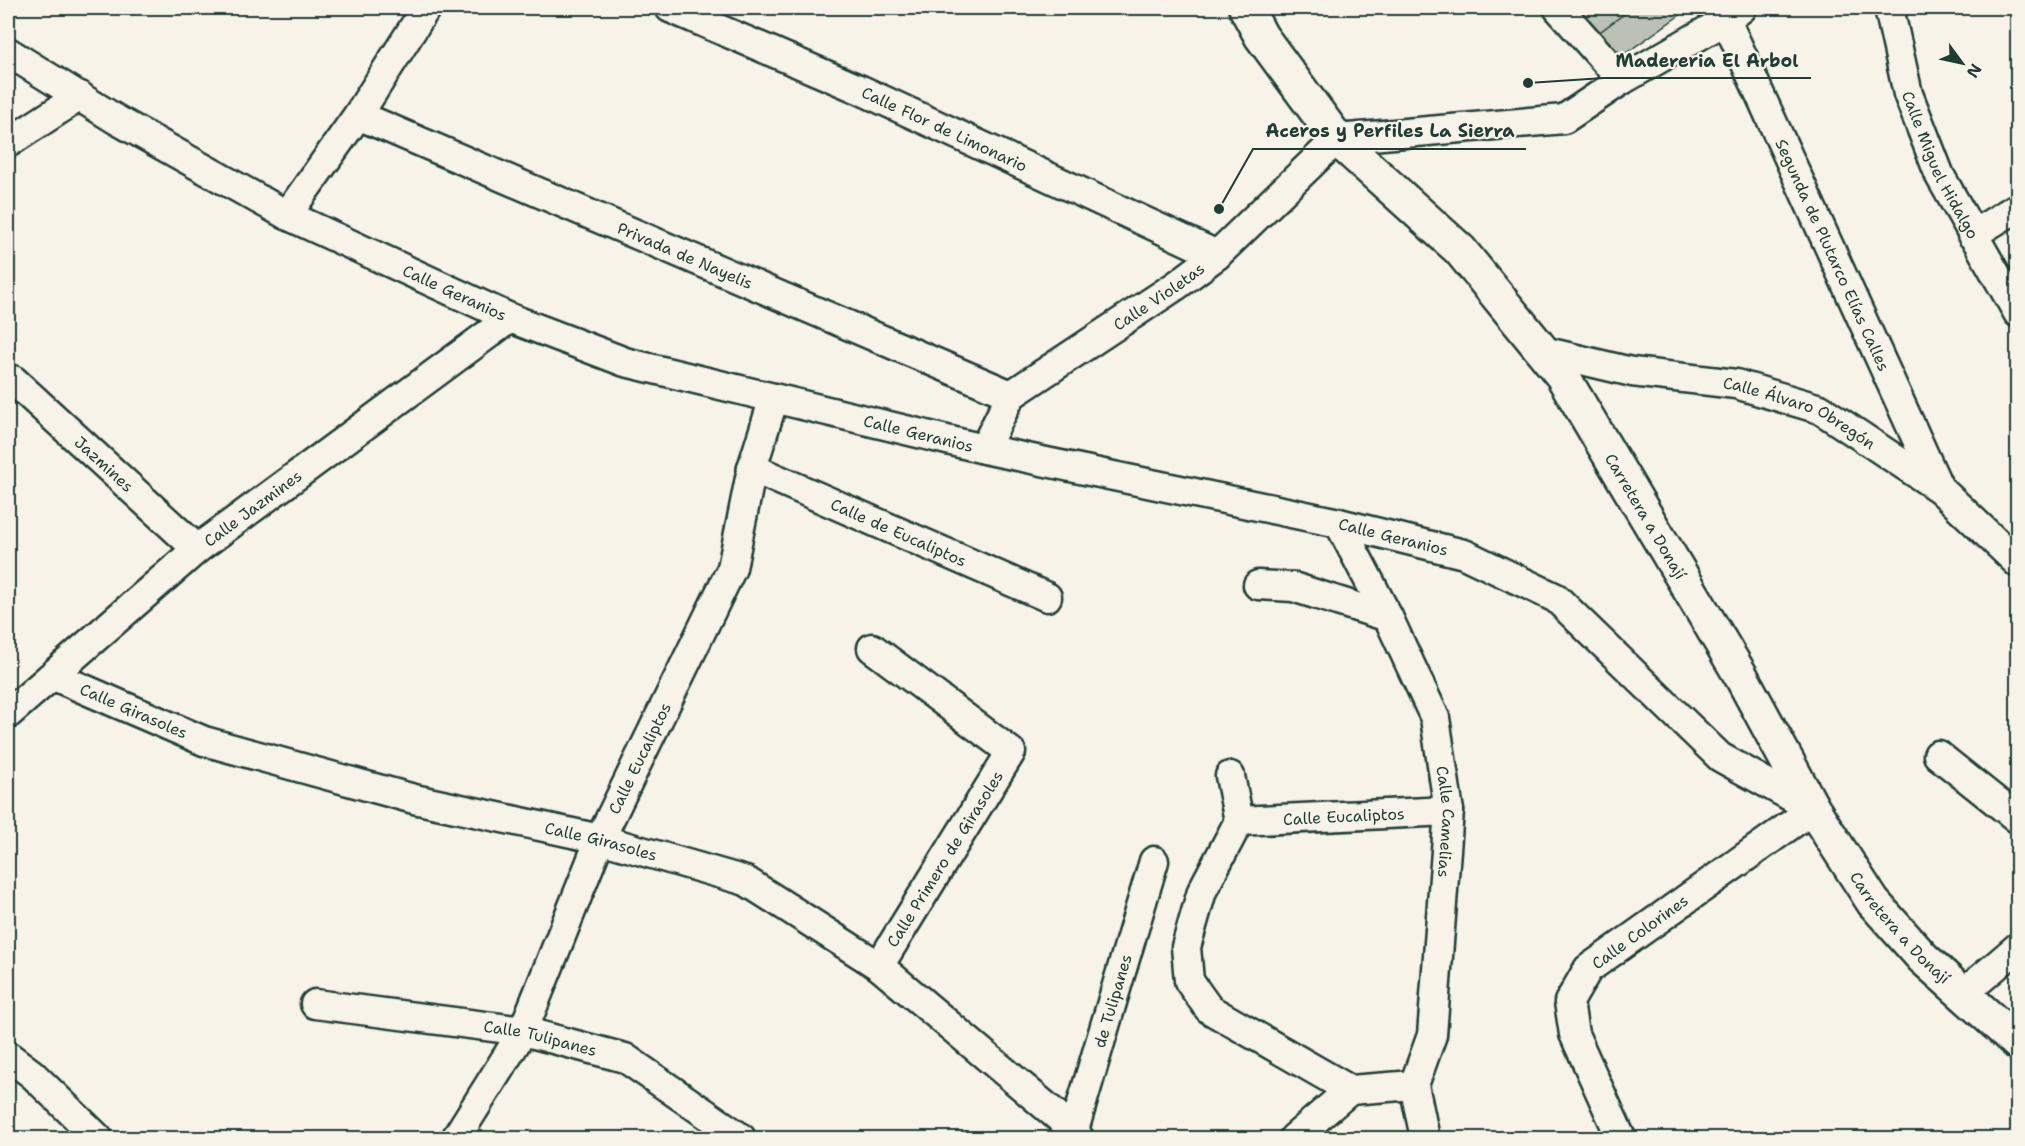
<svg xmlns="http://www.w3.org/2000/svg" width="2025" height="1146" font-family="'Shantell Sans',sans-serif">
	<rect width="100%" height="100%" fill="#f7f3e8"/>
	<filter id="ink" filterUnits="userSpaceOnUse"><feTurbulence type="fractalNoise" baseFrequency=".0167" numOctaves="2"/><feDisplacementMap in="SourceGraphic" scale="12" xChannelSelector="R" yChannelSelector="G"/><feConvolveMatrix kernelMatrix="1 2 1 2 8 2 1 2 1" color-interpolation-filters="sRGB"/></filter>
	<g filter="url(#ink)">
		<!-- building -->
		<path fill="#bbc1b6" stroke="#1f3d34" stroke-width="1.5" d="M 1578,8 L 1632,8 L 1597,34 Z
			M 1632,8 L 1673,8 L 1680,15 L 1619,58 L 1597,34 Z"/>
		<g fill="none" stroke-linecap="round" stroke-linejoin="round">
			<defs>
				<g id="street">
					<path id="s1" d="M 670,8 L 861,90 L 1217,255"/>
					<path d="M 1558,8 L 1622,80"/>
					<path id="s2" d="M 1889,8 L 1908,94 L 1940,176 L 2018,313"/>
					<path id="s3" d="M 1726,20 L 1939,488"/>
					<path id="s4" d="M 8,52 L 117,120 L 287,215 L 510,318 L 625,362 L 984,449 L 1339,523 L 1464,554 L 1556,598 L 1720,757 L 1813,809 L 1588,969 L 1569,1002 L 1574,1034 L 1621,1138"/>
					<path id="s5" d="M 358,115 L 1011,395"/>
					<path d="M 8,143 L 80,96"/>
					<path d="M 287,215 L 358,115 L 426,8"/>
					<path d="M 1972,235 L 2018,207"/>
					<path id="s6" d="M 1539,350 L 1632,372 L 1736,384 L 1820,409 L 1940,489 L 2018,563"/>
					<path id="s7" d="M 13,380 L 197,549"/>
					<path id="s8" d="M 984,449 L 1011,395 L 1177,285 L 1217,255 L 1337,139 L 1564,119 L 1622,80 L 1726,20 L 1742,8"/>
					<path id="s9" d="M 752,468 L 1047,597"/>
					<path id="s10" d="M 1339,523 L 1388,617 L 1435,718 L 1449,811 L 1432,1035 L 1414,1085 L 1425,1138"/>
					<path d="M 1258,585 L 1293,587 L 1388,617"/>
					<path d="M 872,648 L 1011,752 L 879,966"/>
					<path id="s11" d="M 54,676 L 204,741 L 414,799 L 600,839 L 746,881 L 879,966 L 1074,1130 L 1079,1138"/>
					<path id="s12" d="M 8,714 L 197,549 L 510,318"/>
					<path d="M 1938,755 L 2018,819"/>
					<path d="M 1230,776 L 1239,821 L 1202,891 L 1186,947 L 1189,981 L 1209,1009 L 1350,1090 L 1414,1085"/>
					<path id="s13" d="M 1239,821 L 1449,811"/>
					<path d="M 1963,994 L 2018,947"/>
					<path id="s14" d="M 315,1004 L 523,1031 L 625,1058 L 741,1138"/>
					<path d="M 8,1056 L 32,1074 L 98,1138"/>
					<path id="s15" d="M 456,1138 L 523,1031 L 600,839 L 732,568 L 752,468 L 774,398"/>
					<path id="s16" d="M 1069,1138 L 1074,1130 L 1154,861"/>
					<path d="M 1294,1138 L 1350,1090"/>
				</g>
				<g id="secondary">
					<path id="s17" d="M 1246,8 L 1261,36 L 1337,139 L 1460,250 L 1562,375 L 1741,676 L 1813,809 L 1873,902 L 1923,958 L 2018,1043"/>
				</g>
			</defs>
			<!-- street casing -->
			<use href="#street" stroke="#1f3d34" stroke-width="33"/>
			<!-- secondary casing -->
			<use href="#secondary" stroke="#1f3d34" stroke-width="38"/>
			<!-- street -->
			<use href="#street" stroke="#f7f3e8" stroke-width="28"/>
			<!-- secondary -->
			<use href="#secondary" stroke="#f7f3e8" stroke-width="33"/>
		</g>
	</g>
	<g text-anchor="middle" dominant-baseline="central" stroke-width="4.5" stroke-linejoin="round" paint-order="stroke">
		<!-- street labels -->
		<g font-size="16" fill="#1f3d34" stroke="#f7f3e8">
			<text stroke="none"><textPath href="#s1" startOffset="300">Calle Flor de Limonario</textPath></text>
			<text stroke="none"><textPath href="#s2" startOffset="166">Calle Miguel Hidalgo</textPath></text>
			<text stroke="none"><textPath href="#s3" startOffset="258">Segunda de Plutarco Elías Calles</textPath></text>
			<text stroke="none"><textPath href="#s5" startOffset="356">Privada de Nayelis</textPath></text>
			<text stroke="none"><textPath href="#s4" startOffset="508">Calle Geranios</textPath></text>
			<text stroke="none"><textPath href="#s8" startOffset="238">Calle Violetas</textPath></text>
			<text stroke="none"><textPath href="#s6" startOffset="270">Calle Álvaro Obregón</textPath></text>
			<text stroke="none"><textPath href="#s4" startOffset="994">Calle Geranios</textPath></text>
			<text stroke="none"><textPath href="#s7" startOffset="124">Jazmines</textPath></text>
			<text stroke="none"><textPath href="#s12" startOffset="320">Calle Jazmines</textPath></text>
			<text stroke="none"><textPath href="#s17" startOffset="651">Carretera a Donají</textPath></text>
			<text stroke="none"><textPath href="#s9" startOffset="160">Calle de Eucaliptos</textPath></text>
			<text stroke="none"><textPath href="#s4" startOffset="1480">Calle Geranios</textPath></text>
			<text stroke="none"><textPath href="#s11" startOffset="87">Calle Girasoles</textPath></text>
			<text stroke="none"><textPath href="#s15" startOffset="423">Calle Eucaliptos</textPath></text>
			<text stroke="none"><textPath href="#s13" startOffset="105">Calle Eucaliptos</textPath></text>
			<text stroke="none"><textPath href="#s10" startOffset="322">Calle Camelias</textPath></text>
			<text stroke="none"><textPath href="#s11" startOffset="573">Calle Girasoles</textPath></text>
			<text transform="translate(945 859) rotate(-58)">Calle Primero de Girasoles</text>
			<text stroke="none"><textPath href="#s17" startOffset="1136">Carretera a Donají</textPath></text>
			<text transform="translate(1640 932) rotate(-36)">Calle Colorines</text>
			<text stroke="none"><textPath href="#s16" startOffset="144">de Tulipanes</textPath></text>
			<text stroke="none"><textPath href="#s14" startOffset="228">Calle Tulipanes</textPath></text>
		</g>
	</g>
	<!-- callouts -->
	<path fill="none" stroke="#1f3d34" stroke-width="2" d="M1528 83L1604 78H1811M1219 209L1253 149H1526"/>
	<g fill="#1f3d34" stroke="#f7f3e8" stroke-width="2">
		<circle cx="1528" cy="83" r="6"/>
		<circle cx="1219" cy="209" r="6"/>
	</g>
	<g font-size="18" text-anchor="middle" font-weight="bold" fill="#1f3d34" stroke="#f7f3e8" stroke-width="4.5" stroke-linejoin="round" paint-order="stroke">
		<text x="1707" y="67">Madereria El Arbol</text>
		<text x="1390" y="137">Aceros y Perfiles La Sierra</text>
	</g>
	<!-- margin -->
	<rect width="2025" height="1146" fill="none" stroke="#f7f3e8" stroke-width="30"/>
	<rect x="15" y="15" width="1995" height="1116" fill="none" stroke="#1f3d34" stroke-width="2" filter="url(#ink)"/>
	<!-- north arrow -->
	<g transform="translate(1962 63) rotate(123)" stroke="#f7f3e8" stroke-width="4.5" paint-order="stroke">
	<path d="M0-4.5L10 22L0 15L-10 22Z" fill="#1f3d34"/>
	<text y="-9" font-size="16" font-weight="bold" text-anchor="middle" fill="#1f3d34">N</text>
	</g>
</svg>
